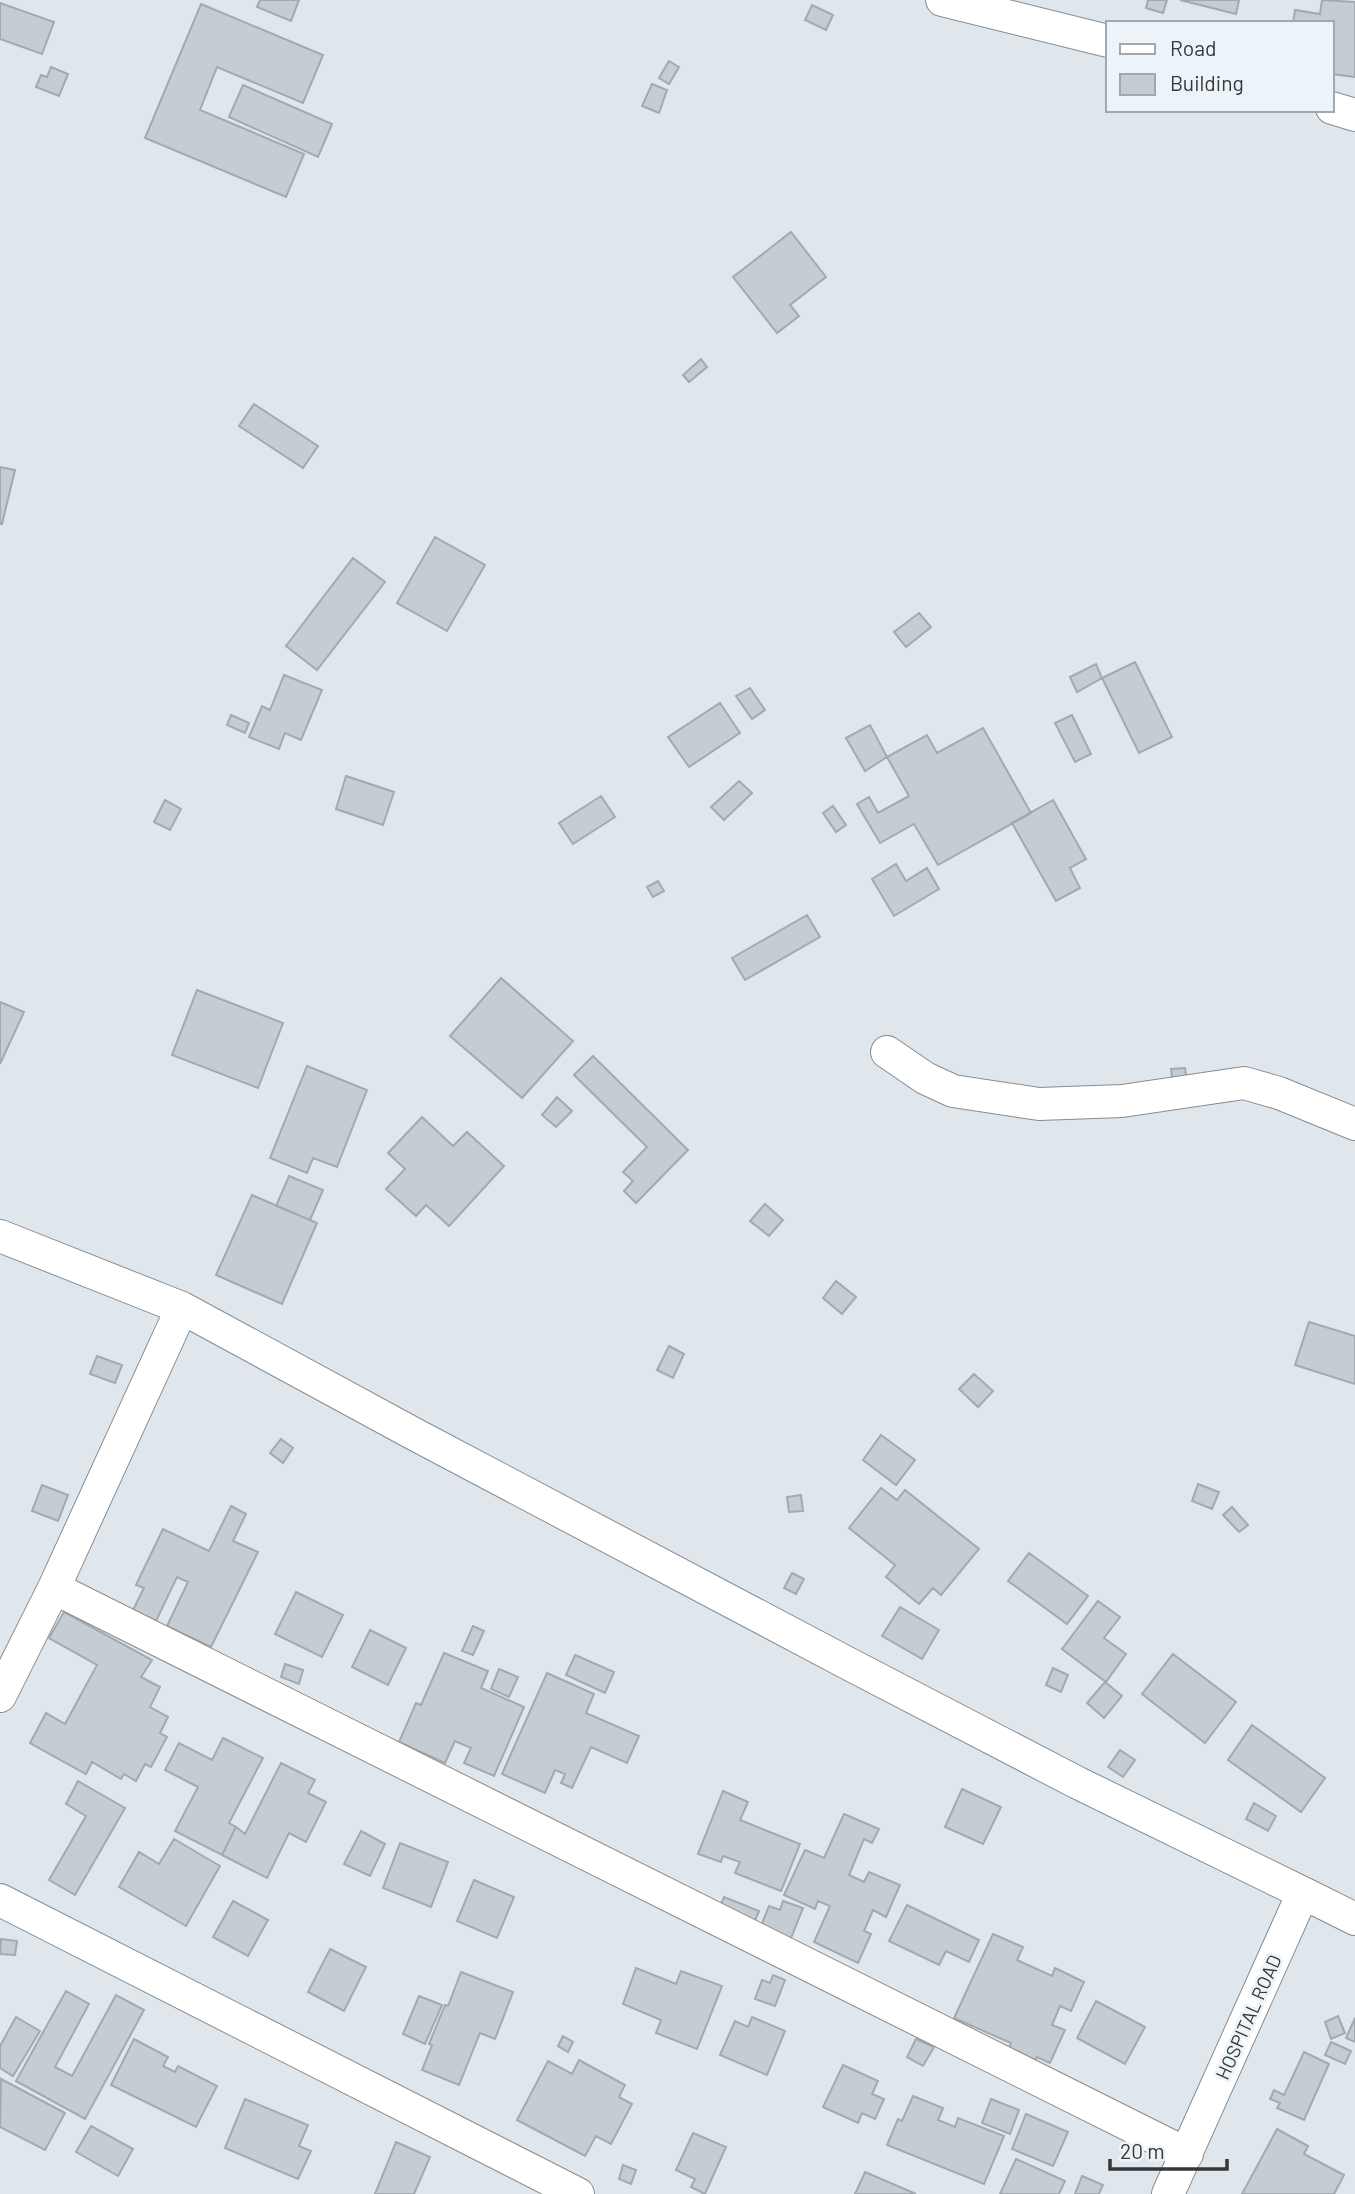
<svg xmlns="http://www.w3.org/2000/svg" width="1355" height="2194" font-family="Barlow,sans-serif">
	<rect width="100%" height="100%" fill="#e0e7ec"/>
	<!-- building -->
	<path fill="#c5ccd2" stroke="#a3aaaf" stroke-width="2" d="M 260,0 L 299,0 L 291,21 L 257,7 Z
		M 1148,0 L 1167,0 L 1163,13 L 1146,8 Z
		M 1180,0 L 1239,0 L 1236,14 Z
		M 1322,0 L 1355,2 L 1355,77 L 1332,74 L 1332,23 L 1293,23 L 1295,10 L 1320,14 Z
		M 0,3 L 54,22 L 42,54 L 0,39 Z
		M 201,4 L 323,55 L 303,103 L 217,67 L 200,110 L 304,154 L 286,197 L 145,138 Z
		M 812,5 L 833,15 L 826,30 L 805,20 Z
		M 669,61 L 679,67 L 669,84 L 659,78 Z
		M 51,67 L 68,74 L 59,96 L 36,87 L 41,75 L 47,77 Z
		M 652,84 L 667,90 L 659,113 L 642,106 Z
		M 243,85 L 332,124 L 318,157 L 229,117 Z
		M 791,232 L 826,277 L 790,305 L 799,316 L 777,333 L 733,277 Z
		M 701,359 L 707,367 L 689,382 L 683,375 Z
		M 254,404 L 318,446 L 303,468 L 239,426 Z
		M 0,467 L 15,470 L 2,524 L 0,524 Z
		M 435,537 L 485,565 L 447,631 L 397,603 Z
		M 353,558 L 385,582 L 317,670 L 286,646 Z
		M 919,613 L 931,627 L 906,647 L 894,632 Z
		M 1135,662 L 1172,737 L 1139,753 L 1102,678 Z
		M 1096,664 L 1102,678 L 1077,692 L 1070,677 Z
		M 284,675 L 322,690 L 301,740 L 285,733 L 279,749 L 249,737 L 262,706 L 270,710 Z
		M 750,688 L 765,710 L 752,719 L 736,696 Z
		M 720,703 L 740,733 L 689,767 L 668,737 Z
		M 231,715 L 249,723 L 245,733 L 227,725 Z
		M 1072,715 L 1091,754 L 1075,762 L 1055,723 Z
		M 870,725 L 887,757 L 865,771 L 846,738 Z
		M 983,728 L 1031,813 L 938,865 L 914,824 L 880,843 L 857,804 L 869,797 L 878,813 L 909,796 L 887,757 L 927,735 L 937,753 Z
		M 346,776 L 394,792 L 383,825 L 336,809 Z
		M 739,781 L 752,793 L 724,820 L 711,807 Z
		M 601,796 L 615,817 L 573,844 L 559,823 Z
		M 165,800 L 181,809 L 170,830 L 154,822 Z
		M 1053,800 L 1086,859 L 1070,868 L 1080,888 L 1056,901 L 1012,823 Z
		M 833,806 L 846,825 L 836,832 L 823,813 Z
		M 896,864 L 906,881 L 927,868 L 939,889 L 894,916 L 872,879 Z
		M 658,881 L 664,891 L 653,897 L 647,887 Z
		M 807,915 L 820,937 L 745,980 L 732,958 Z
		M 501,978 L 573,1041 L 522,1098 L 450,1036 Z
		M 197,990 L 283,1023 L 258,1088 L 172,1055 Z
		M 0,1002 L 24,1012 L 0,1064 Z
		M 593,1056 L 688,1150 L 636,1203 L 624,1191 L 633,1181 L 623,1172 L 647,1147 L 574,1075 Z
		M 307,1066 L 367,1090 L 337,1167 L 313,1158 L 307,1173 L 270,1158 Z
		M 1185,1068 L 1187,1083 L 1173,1084 L 1171,1069 Z
		M 557,1097 L 572,1111 L 556,1127 L 542,1115 Z
		M 422,1117 L 453,1146 L 467,1132 L 504,1166 L 449,1226 L 426,1205 L 416,1216 L 386,1189 L 405,1169 L 388,1153 Z
		M 289,1176 L 323,1190 L 310,1220 L 276,1206 Z
		M 252,1195 L 317,1223 L 282,1304 L 216,1275 Z
		M 765,1204 L 783,1220 L 769,1236 L 750,1221 Z
		M 836,1281 L 856,1297 L 842,1314 L 823,1298 Z
		M 1309,1322 L 1355,1336 L 1355,1384 L 1295,1365 Z
		M 669,1346 L 684,1354 L 673,1378 L 657,1370 Z
		M 97,1356 L 122,1365 L 115,1383 L 90,1374 Z
		M 974,1374 L 993,1391 L 978,1407 L 959,1389 Z
		M 881,1435 L 915,1460 L 896,1485 L 863,1460 Z
		M 281,1439 L 293,1448 L 283,1463 L 270,1453 Z
		M 1198,1484 L 1219,1492 L 1212,1509 L 1192,1501 Z
		M 42,1485 L 68,1495 L 58,1521 L 32,1511 Z
		M 881,1488 L 897,1500 L 905,1490 L 979,1549 L 941,1595 L 933,1588 L 919,1604 L 886,1577 L 895,1565 L 849,1528 Z
		M 801,1495 L 803,1511 L 789,1512 L 787,1497 Z
		M 231,1506 L 246,1514 L 233,1541 L 258,1552 L 211,1647 L 167,1626 L 188,1582 L 177,1577 L 156,1621 L 133,1610 L 144,1588 L 136,1585 L 163,1529 L 209,1551 Z
		M 1232,1507 L 1248,1525 L 1239,1532 L 1223,1515 Z
		M 1029,1553 L 1088,1596 L 1067,1624 L 1008,1581 Z
		M 792,1573 L 804,1579 L 796,1594 L 784,1588 Z
		M 296,1592 L 343,1615 L 322,1657 L 275,1634 Z
		M 1098,1601 L 1120,1617 L 1104,1638 L 1126,1654 L 1106,1682 L 1062,1649 Z
		M 900,1607 L 939,1630 L 922,1659 L 882,1636 Z
		M 64,1612 L 152,1660 L 141,1677 L 160,1687 L 150,1707 L 168,1717 L 160,1733 L 167,1737 L 151,1767 L 145,1764 L 136,1781 L 124,1774 L 121,1779 L 92,1762 L 86,1774 L 30,1743 L 46,1713 L 65,1724 L 97,1665 L 49,1638 Z
		M 473,1626 L 484,1631 L 473,1655 L 462,1651 Z
		M 370,1630 L 406,1648 L 388,1685 L 352,1667 Z
		M 444,1653 L 488,1671 L 481,1688 L 524,1707 L 494,1776 L 464,1763 L 471,1748 L 455,1741 L 445,1763 L 399,1742 L 416,1703 L 421,1705 Z
		M 1173,1654 L 1236,1702 L 1205,1743 L 1142,1694 Z
		M 575,1655 L 614,1672 L 605,1693 L 566,1675 Z
		M 285,1664 L 303,1670 L 299,1684 L 281,1677 Z
		M 1053,1668 L 1068,1675 L 1061,1692 L 1046,1685 Z
		M 499,1669 L 518,1677 L 509,1697 L 491,1689 Z
		M 547,1673 L 594,1694 L 586,1713 L 639,1736 L 627,1763 L 591,1747 L 572,1788 L 561,1783 L 565,1774 L 555,1770 L 545,1793 L 502,1774 Z
		M 1105,1682 L 1122,1696 L 1104,1718 L 1087,1703 Z
		M 1252,1725 L 1325,1778 L 1301,1812 L 1228,1760 Z
		M 223,1738 L 263,1758 L 229,1823 L 236,1827 L 222,1855 L 175,1831 L 198,1787 L 165,1770 L 179,1743 L 212,1760 Z
		M 1120,1750 L 1135,1760 L 1123,1777 L 1108,1767 Z
		M 281,1763 L 315,1780 L 308,1793 L 326,1802 L 306,1842 L 289,1833 L 267,1878 L 222,1855 L 236,1827 L 245,1834 Z
		M 78,1781 L 125,1808 L 75,1895 L 49,1880 L 86,1816 L 66,1804 Z
		M 962,1789 L 1001,1807 L 983,1844 L 945,1827 Z
		M 723,1791 L 748,1802 L 740,1820 L 800,1844 L 781,1891 L 735,1873 L 740,1862 L 723,1856 L 721,1862 L 698,1854 Z
		M 1254,1803 L 1276,1816 L 1268,1831 L 1246,1819 Z
		M 844,1814 L 879,1829 L 872,1843 L 864,1839 L 849,1875 L 864,1882 L 869,1872 L 900,1885 L 886,1917 L 873,1910 L 864,1931 L 871,1934 L 858,1963 L 814,1942 L 830,1906 L 818,1901 L 815,1909 L 784,1895 L 805,1850 L 824,1858 Z
		M 361,1831 L 385,1844 L 370,1876 L 344,1864 Z
		M 174,1839 L 220,1866 L 186,1926 L 119,1887 L 139,1852 L 159,1864 Z
		M 400,1843 L 448,1862 L 431,1907 L 383,1888 Z
		M 474,1880 L 514,1897 L 497,1938 L 457,1921 Z
		M 724,1897 L 759,1911 L 751,1930 L 716,1916 Z
		M 233,1901 L 268,1920 L 248,1956 L 213,1937 Z
		M 783,1901 L 803,1908 L 789,1943 L 759,1931 L 769,1906 L 780,1910 Z
		M 907,1905 L 979,1940 L 969,1962 L 946,1951 L 939,1965 L 889,1941 Z
		M 993,1934 L 1023,1947 L 1017,1960 L 1052,1976 L 1055,1968 L 1084,1982 L 1071,2011 L 1060,2006 L 1052,2025 L 1065,2030 L 1050,2063 L 1037,2057 L 1031,2070 L 1004,2058 L 1011,2043 L 954,2018 Z
		M 1,1939 L 17,1941 L 15,1955 L 0,1954 Z
		M 330,1949 L 366,1967 L 344,2011 L 308,1992 Z
		M 636,1968 L 676,1984 L 681,1971 L 722,1986 L 697,2049 L 656,2033 L 661,2020 L 623,2004 Z
		M 461,1972 L 513,1992 L 495,2039 L 480,2033 L 459,2085 L 422,2070 L 432,2045 L 429,2044 L 445,2005 L 448,2006 Z
		M 773,1975 L 785,1980 L 775,2006 L 755,1999 L 762,1980 L 770,1983 Z
		M 66,1991 L 89,2004 L 55,2067 L 72,2076 L 116,1995 L 144,2010 L 85,2119 L 16,2081 Z
		M 419,1996 L 442,2005 L 425,2044 L 403,2034 Z
		M 1096,2001 L 1145,2027 L 1125,2064 L 1077,2038 Z
		M 1338,2016 L 1345,2033 L 1331,2039 L 1325,2022 Z
		M 16,2017 L 40,2031 L 13,2076 L 0,2068 L 0,2046 Z
		M 752,2017 L 785,2031 L 767,2075 L 720,2055 L 735,2021 L 748,2027 Z
		M 1355,2018 L 1355,2042 L 1346,2038 Z
		M 563,2036 L 573,2042 L 568,2052 L 558,2046 Z
		M 134,2039 L 168,2057 L 163,2066 L 175,2072 L 178,2066 L 217,2086 L 196,2127 L 111,2085 Z
		M 916,2039 L 934,2047 L 923,2066 L 907,2057 Z
		M 1331,2042 L 1351,2051 L 1345,2064 L 1325,2055 Z
		M 1304,2052 L 1329,2064 L 1304,2120 L 1277,2108 L 1280,2103 L 1270,2099 L 1274,2090 L 1284,2095 Z
		M 579,2060 L 625,2085 L 619,2097 L 632,2104 L 611,2144 L 596,2136 L 585,2156 L 517,2120 L 548,2061 L 572,2074 Z
		M 843,2065 L 878,2081 L 872,2094 L 884,2099 L 875,2119 L 862,2113 L 858,2123 L 823,2107 Z
		M 1,2079 L 65,2113 L 45,2150 L 0,2127 Z
		M 913,2096 L 943,2108 L 938,2120 L 955,2127 L 958,2118 L 1004,2136 L 984,2184 L 887,2145 L 898,2119 L 902,2121 Z
		M 245,2099 L 308,2125 L 299,2146 L 311,2151 L 298,2179 L 225,2148 Z
		M 991,2099 L 1019,2110 L 1010,2134 L 982,2123 Z
		M 1026,2114 L 1068,2132 L 1053,2166 L 1012,2149 Z
		M 91,2126 L 133,2149 L 118,2176 L 76,2152 Z
		M 1277,2129 L 1308,2146 L 1304,2154 L 1344,2175 L 1334,2194 L 1242,2194 Z
		M 693,2133 L 726,2147 L 705,2194 L 691,2187 L 695,2179 L 676,2170 Z
		M 396,2142 L 430,2157 L 414,2194 L 375,2194 Z
		M 1016,2159 L 1065,2181 L 1059,2194 L 1000,2194 Z
		M 623,2165 L 636,2170 L 631,2184 L 619,2179 Z
		M 865,2172 L 916,2194 L 855,2194 Z
		M 1082,2176 L 1103,2185 L 1099,2194 L 1075,2194 Z"/>
	<g fill="none" stroke-linecap="round" stroke-linejoin="round">
		<defs>
			<path id="street" d="M 942,0 L 1108,41
				M 1332,108 L 1355,115
				M 887,1052 L 925,1078 L 953,1091 L 1039,1104 L 1122,1101 L 1244,1083 L 1279,1093 L 1355,1124
				M 0,1236 L 182,1308 L 416,1435 L 851,1665 L 1078,1783 L 1303,1893
				M 54,1588 L 1187,2154
				M 0,1696 L 54,1588 L 182,1308
				M 0,1900 L 578,2194
				M 1168,2194 L 1303,1893 L 1355,1919"/>
		</defs>
		<!-- street casing -->
		<use href="#street" stroke="#868c91" stroke-width="34"/>
		<!-- street -->
		<use href="#street" stroke="#fff" stroke-width="32"/>
	</g>
	<g text-anchor="middle" dominant-baseline="central" stroke-width="6" stroke-linejoin="round" paint-order="stroke">
		<!-- street labels -->
		<g font-size="19" fill="#353739" stroke="#edf4f9">
			<text transform="translate(1248 2017) rotate(-66)">HOSPITAL ROAD</text>
		</g>
	</g>
	<!-- legend -->
	<rect x="1106" y="21" width="228" height="91" fill="#edf4f9" stroke="#a3a8ac" stroke-width="2"/>
	<rect x="1120" y="44" width="35" height="10" fill="#ffffff" stroke="#a3a8ac" stroke-width="2"/>
	<text x="1170" y="56" font-size="21" fill="#353739">Road</text>
	<rect x="1120" y="74" width="35" height="21" fill="#c5ccd2" stroke="#a3a8ac" stroke-width="2"/>
	<text x="1170" y="91" font-size="21" fill="#353739">Building</text>
	<!-- scale -->
	<path d="M1110 2159v10h117v-10" fill="none" stroke="#353739" stroke-width="3.5"/>
	<text x="1120" y="2159" font-size="21" fill="#353739" stroke="#edf4f9" stroke-width="5" paint-order="stroke">20 m</text>
</svg>
